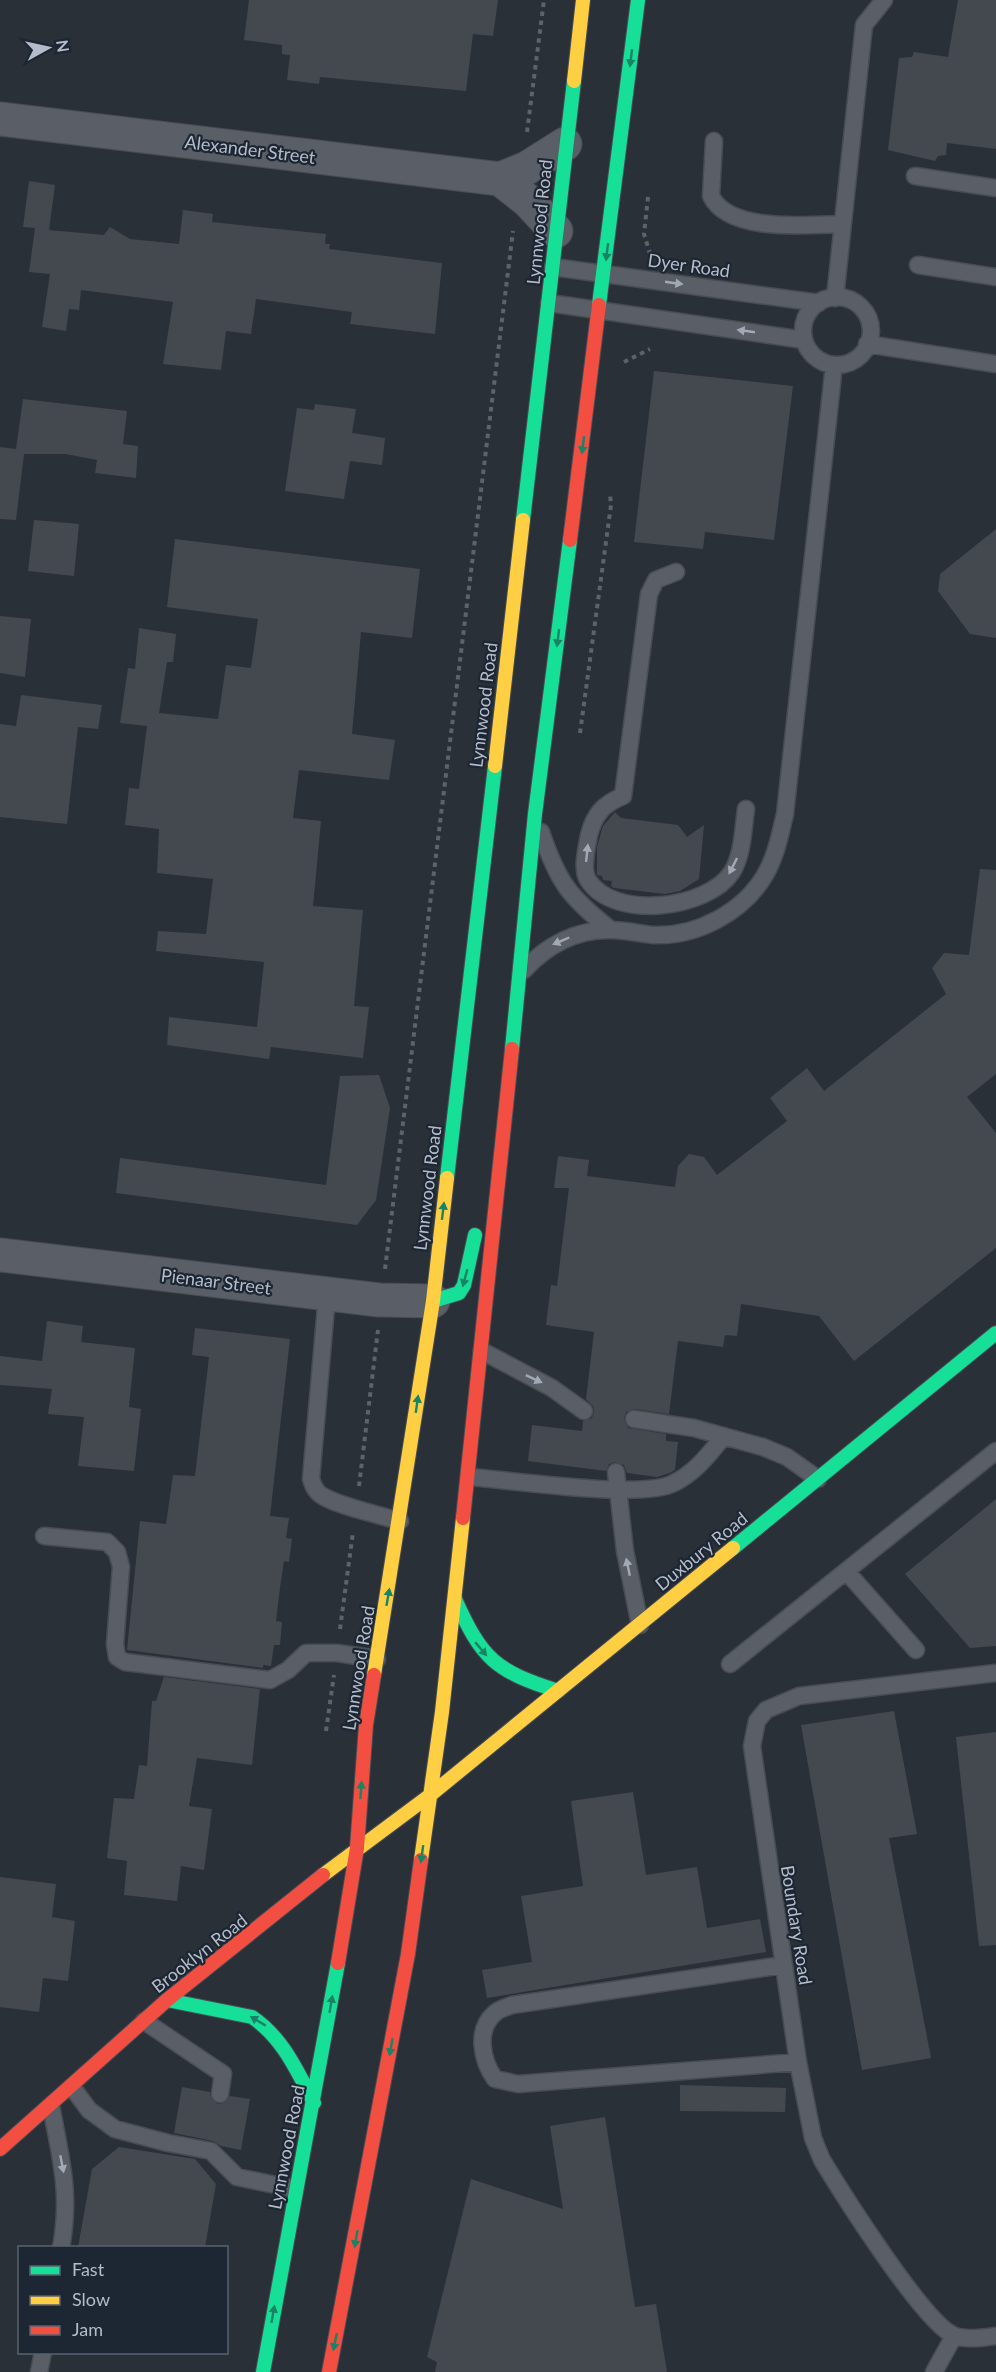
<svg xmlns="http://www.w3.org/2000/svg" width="996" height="2372" font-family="Lato,sans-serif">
	<rect width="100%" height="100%" fill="#2a3038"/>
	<!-- building -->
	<path fill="#444950" d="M 249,0 L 498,0 L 493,36 L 473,34 L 466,91 L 320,77 L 319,84 L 287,80 L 290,55 L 282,54 L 282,45 L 244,40 Z
		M 958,0 L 996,0 L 996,149 L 947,143 L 946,155 L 938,156 L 935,161 L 888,150 L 899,58 L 912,57 L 914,52 L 948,57 Z
		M 29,181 L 55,185 L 49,230 L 104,235 L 110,227 L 130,239 L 179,244 L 183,210 L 213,214 L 212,222 L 326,234 L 325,244 L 330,244 L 329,249 L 442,263 L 435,334 L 350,324 L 352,312 L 256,299 L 251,334 L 226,331 L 221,370 L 163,364 L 173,302 L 81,290 L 79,310 L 69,309 L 66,331 L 42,327 L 50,274 L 29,272 L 35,228 L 23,227 Z
		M 654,371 L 793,386 L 774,540 L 705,532 L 703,549 L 634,542 Z
		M 23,399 L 127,411 L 123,444 L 138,446 L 136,478 L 95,473 L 97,460 L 66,454 L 24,454 L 16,520 L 0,519 L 0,447 L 16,449 Z
		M 315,404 L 356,409 L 352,433 L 385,438 L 382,465 L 350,461 L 344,499 L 285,491 L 297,408 L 314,410 Z
		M 34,520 L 79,524 L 74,576 L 28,571 Z
		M 996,529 L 996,638 L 970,634 L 938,591 L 940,574 Z
		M 175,539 L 420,569 L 412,638 L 361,632 L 352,734 L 395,740 L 389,780 L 299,770 L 293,818 L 321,821 L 313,906 L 363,910 L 354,1006 L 369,1007 L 363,1058 L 271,1047 L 269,1059 L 167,1045 L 169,1017 L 257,1027 L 264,962 L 156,951 L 158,931 L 206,934 L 213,879 L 157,873 L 159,829 L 125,825 L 129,788 L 139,789 L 147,726 L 120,723 L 128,668 L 135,669 L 139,628 L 176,634 L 173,662 L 167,662 L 159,713 L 218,719 L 226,665 L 251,668 L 258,619 L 167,607 Z
		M 0,616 L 31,619 L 25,677 L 0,673 Z
		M 21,695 L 102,705 L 98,729 L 78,727 L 67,824 L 0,817 L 0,724 L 16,726 Z
		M 615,812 L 621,818 L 678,825 L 687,837 L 704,825 L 699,879 L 680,891 L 665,894 L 614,888 L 611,886 L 612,881 L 603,880 L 602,876 L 597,875 L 597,847 L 603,826 Z
		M 980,869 L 996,870 L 996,1074 L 967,1097 L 996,1133 L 996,1248 L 854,1361 L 819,1316 L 741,1304 L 737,1336 L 725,1335 L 723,1347 L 678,1341 L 669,1414 L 635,1409 L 626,1412 L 624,1418 L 628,1428 L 666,1434 L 666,1441 L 678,1442 L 675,1470 L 670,1473 L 657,1477 L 627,1473 L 624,1465 L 615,1462 L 609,1464 L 606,1471 L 528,1461 L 532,1425 L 582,1431 L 583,1421 L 592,1418 L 594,1411 L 593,1406 L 586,1399 L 594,1332 L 546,1325 L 551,1285 L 557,1286 L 569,1188 L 554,1188 L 558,1156 L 589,1160 L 587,1176 L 675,1187 L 678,1166 L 689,1154 L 704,1157 L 717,1175 L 787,1121 L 770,1098 L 807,1068 L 824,1091 L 946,994 L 932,968 L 944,953 L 969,955 Z
		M 379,1075 L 390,1108 L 376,1200 L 357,1225 L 116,1193 L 120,1158 L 326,1185 L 340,1076 Z
		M 47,1321 L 83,1326 L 81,1342 L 135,1348 L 129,1407 L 141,1409 L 134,1471 L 78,1466 L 84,1417 L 48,1414 L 52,1389 L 0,1385 L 0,1356 L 42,1361 Z
		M 195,1328 L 290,1339 L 270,1516 L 289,1518 L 286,1538 L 292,1539 L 289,1562 L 284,1561 L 280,1588 L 276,1621 L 282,1622 L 280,1645 L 274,1645 L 271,1666 L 263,1665 L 263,1668 L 127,1650 L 140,1521 L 166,1524 L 173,1475 L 195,1476 L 209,1357 L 192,1355 Z
		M 996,1499 L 996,1646 L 970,1648 L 905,1574 Z
		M 164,1677 L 260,1689 L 252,1765 L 197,1758 L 189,1806 L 212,1809 L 204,1870 L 181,1866 L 177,1901 L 124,1895 L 127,1861 L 107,1858 L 114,1798 L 134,1799 L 139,1765 L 147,1766 L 152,1701 L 156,1701 Z
		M 894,1711 L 917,1834 L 889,1838 L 931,2058 L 862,2070 L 801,1725 Z
		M 996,1732 L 996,1945 L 979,1946 L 956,1737 Z
		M 633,1792 L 646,1875 L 697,1867 L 707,1928 L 760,1919 L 766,1952 L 487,1998 L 482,1970 L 532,1962 L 521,1896 L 583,1886 L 571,1801 Z
		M 0,1877 L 56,1884 L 52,1917 L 75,1921 L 68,1981 L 43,1978 L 39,2012 L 0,2007 Z
		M 680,2085 L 786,2088 L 785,2112 L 680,2111 Z
		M 182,2087 L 210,2092 L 211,2098 L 218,2104 L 224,2103 L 230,2096 L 250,2099 L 241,2150 L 221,2146 L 213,2141 L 174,2133 Z
		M 605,2117 L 635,2307 L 656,2304 L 667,2372 L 435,2372 L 437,2362 L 427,2357 L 471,2179 L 563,2209 L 550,2126 Z
		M 119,2147 L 195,2159 L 216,2184 L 205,2247 L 78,2247 L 92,2169 Z"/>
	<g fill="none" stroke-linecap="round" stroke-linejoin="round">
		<defs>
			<path id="lane" d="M 714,141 L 711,196 C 729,233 807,225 842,224
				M 915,176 L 996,188
				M 918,265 L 996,277
				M 553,267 L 819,303
				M803 331a34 34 0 1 1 68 0a34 34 0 1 1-68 0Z
				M 835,298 L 864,25 L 884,0
				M 549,303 L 804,340
				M 867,344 L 996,364
				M 676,572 L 656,580 L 649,594 L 623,796 C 603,804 594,815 589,835 C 587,847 581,869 588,880 C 614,921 708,909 732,872 C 743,854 743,829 746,809
				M 541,832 C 558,882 569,897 611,930
				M 524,970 C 547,945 577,929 612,930 C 626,930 640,934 653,935 C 697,937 743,912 765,875 C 776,856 780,835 785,814 L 834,365
				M 327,1295 L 311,1479 C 313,1485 315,1491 321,1495 C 337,1506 380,1515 400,1521
				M 482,1351 L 552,1388 L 584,1411
				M 634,1419 L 694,1428 L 763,1447 L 787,1457 L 818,1479
				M 616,1472 L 625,1551 L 640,1625
				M 469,1477 C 511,1480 643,1500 674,1483 C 696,1472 709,1454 724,1436
				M 44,1536 L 107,1542 L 117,1552 L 121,1567 L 115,1644 L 117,1657 L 125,1662 L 270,1680 L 288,1670 L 306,1653 L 337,1653 L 377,1659
				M 846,1571 L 916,1650
				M 730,1664 L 996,1451
				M 996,1673 L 799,1696 L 766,1710 L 757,1721 L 752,1746 L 798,2062 L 813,2138 L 822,2160 C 842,2193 925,2325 955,2336 C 968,2340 983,2338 996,2336
				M 783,1965 L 512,2005 C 507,2007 499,2009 495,2013 C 475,2030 482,2061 495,2079 L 518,2084 L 798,2062
				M 144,2021 L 223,2074 L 220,2094
				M 72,2087 L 89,2110 L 115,2129 L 168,2143 L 211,2151 L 237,2177 L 295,2189
				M 51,2106 C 61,2160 71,2193 61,2248
				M 39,2372 L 43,2352
				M 934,2372 L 954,2336"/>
			<path id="street" d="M 0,119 L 500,179 L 527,168 L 565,144
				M 500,179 L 528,201 L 556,231
				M 0,1255 L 379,1300 L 433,1301"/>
			<path id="fast" d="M 599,305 L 638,0
				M 523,520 L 574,81
				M 512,1049 L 535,814 L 570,540
				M 447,1178 L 495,766
				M 433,1301 L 459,1293 L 464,1285 L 475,1235
				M 733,1548 L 996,1333
				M 455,1599 C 482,1659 495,1671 558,1691
				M 167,2000 L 252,2017 C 283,2038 297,2071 314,2103
				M 263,2372 L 338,1963"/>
			<path id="slow" d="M 574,81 L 583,0
				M 495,766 L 523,520
				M 374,1675 L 433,1301 L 447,1178
				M 421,1860 L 442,1712 L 463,1518
				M 323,1875 L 429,1796 L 733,1548"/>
			<path id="jam" d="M 570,540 L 599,305
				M 463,1518 L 512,1049
				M 338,1963 L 357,1848 L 366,1725 L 374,1675
				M 0,2149 L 167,2000 L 323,1875
				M 329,2372 L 408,1954 L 421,1860"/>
		</defs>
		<!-- lane casing -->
		<use href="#lane" stroke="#484c53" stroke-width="19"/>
		<!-- street casing -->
		<use href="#street" stroke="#484c53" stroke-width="35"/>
		<!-- fast casing -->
		<use href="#fast" stroke="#484c53" stroke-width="16"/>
		<!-- slow casing -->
		<use href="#slow" stroke="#484c53" stroke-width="16"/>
		<!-- jam casing -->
		<use href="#jam" stroke="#484c53" stroke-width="16"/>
		<!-- path -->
		<path stroke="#5d636a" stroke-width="4" stroke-dasharray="4.5 4.5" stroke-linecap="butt" d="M 527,132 L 544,0
			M 648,197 L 644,234 L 651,257
			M 624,362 L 650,349
			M 580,733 L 611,505 L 610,494
			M 385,1269 L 513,231
			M 359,1486 L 378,1330
			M 340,1629 L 353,1532
			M 326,1731 L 334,1675"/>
		<!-- lane -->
		<use href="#lane" stroke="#5a5e66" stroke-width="16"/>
		<!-- street -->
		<use href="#street" stroke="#5a5e66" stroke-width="33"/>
		<!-- fast -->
		<use href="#fast" stroke="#16e098" stroke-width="14"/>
		<!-- slow -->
		<use href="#slow" stroke="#ffcf43" stroke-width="14"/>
		<!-- jam -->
		<use href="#jam" stroke="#f24e42" stroke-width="14"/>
	</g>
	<!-- one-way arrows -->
	<defs><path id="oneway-solid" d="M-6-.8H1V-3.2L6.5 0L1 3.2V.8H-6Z" transform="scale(1.5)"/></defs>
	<g fill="#1a8366">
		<use href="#oneway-solid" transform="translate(631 58) rotate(97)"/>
		<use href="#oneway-solid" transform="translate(607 252) rotate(97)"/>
		<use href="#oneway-solid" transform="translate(583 445) rotate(97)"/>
		<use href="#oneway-solid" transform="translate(558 638) rotate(97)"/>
		<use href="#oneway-solid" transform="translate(443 1211) rotate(-83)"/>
		<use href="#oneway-solid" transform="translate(465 1278) rotate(105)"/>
		<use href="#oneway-solid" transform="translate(417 1404) rotate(-82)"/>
		<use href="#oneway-solid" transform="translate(388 1597) rotate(-80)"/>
		<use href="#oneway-solid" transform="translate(481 1649) rotate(50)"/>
		<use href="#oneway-solid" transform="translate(361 1790) rotate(-86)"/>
		<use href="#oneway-solid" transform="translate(422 1854) rotate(98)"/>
		<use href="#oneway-solid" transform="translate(331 2004) rotate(-80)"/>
		<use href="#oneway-solid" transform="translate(258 2021) rotate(-149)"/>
		<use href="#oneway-solid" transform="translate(391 2047) rotate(100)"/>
		<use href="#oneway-solid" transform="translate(356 2239) rotate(100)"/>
		<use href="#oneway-solid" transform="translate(273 2314) rotate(-80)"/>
		<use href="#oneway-solid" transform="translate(335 2342) rotate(102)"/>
	</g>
	<g fill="#a2a9b5">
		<use href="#oneway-solid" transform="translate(674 283) rotate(8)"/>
		<use href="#oneway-solid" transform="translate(746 331) rotate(-172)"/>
		<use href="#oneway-solid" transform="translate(587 853) rotate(-84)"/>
		<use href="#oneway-solid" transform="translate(733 866) rotate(117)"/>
		<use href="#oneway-solid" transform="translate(561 941) rotate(157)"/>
		<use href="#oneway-solid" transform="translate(534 1379) rotate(25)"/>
		<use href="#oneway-solid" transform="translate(628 1567) rotate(-102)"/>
		<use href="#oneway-solid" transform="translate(62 2164) rotate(79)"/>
	</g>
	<g text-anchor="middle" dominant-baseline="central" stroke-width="4.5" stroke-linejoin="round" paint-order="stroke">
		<!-- street labels -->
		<g font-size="18" fill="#b4bcc9" stroke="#1d2633">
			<text transform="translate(250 149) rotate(7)">Alexander Street</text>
			<text transform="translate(539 222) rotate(-84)">Lynnwood Road</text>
			<text transform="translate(689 265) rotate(8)">Dyer Road</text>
			<text transform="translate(483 705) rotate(-83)">Lynnwood Road</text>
			<text transform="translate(427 1188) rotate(-83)">Lynnwood Road</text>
			<text transform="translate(216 1281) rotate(7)">Pienaar Street</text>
			<text transform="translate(701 1551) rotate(-39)">Duxbury Road</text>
			<text transform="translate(358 1668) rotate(-81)">Lynnwood Road</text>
			<text transform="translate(797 1925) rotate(81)">Boundary Road</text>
			<text transform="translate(199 1953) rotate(-38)">Brooklyn Road</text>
			<text transform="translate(286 2147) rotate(-79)">Lynnwood Road</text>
		</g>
	</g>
	<!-- legend -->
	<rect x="18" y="2246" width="210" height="108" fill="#1d2633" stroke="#59626f" stroke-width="1.5"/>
	<rect x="30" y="2266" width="30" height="9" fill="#16e098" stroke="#59626f" stroke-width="1.5"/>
	<text x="72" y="2276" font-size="18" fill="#b4bcc9">Fast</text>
	<rect x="30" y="2296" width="30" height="9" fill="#ffcf43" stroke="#59626f" stroke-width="1.5"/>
	<text x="72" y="2306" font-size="18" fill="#b4bcc9">Slow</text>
	<rect x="30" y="2326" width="30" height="9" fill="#f24e42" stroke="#59626f" stroke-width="1.5"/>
	<text x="72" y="2336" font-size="18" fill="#b4bcc9">Jam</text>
	<!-- north arrow -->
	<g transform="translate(48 48) rotate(82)" stroke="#1d2633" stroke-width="4.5" paint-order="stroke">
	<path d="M0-4.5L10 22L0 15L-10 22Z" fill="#b4bcc9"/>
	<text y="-9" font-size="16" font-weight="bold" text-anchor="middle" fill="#b4bcc9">N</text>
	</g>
</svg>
